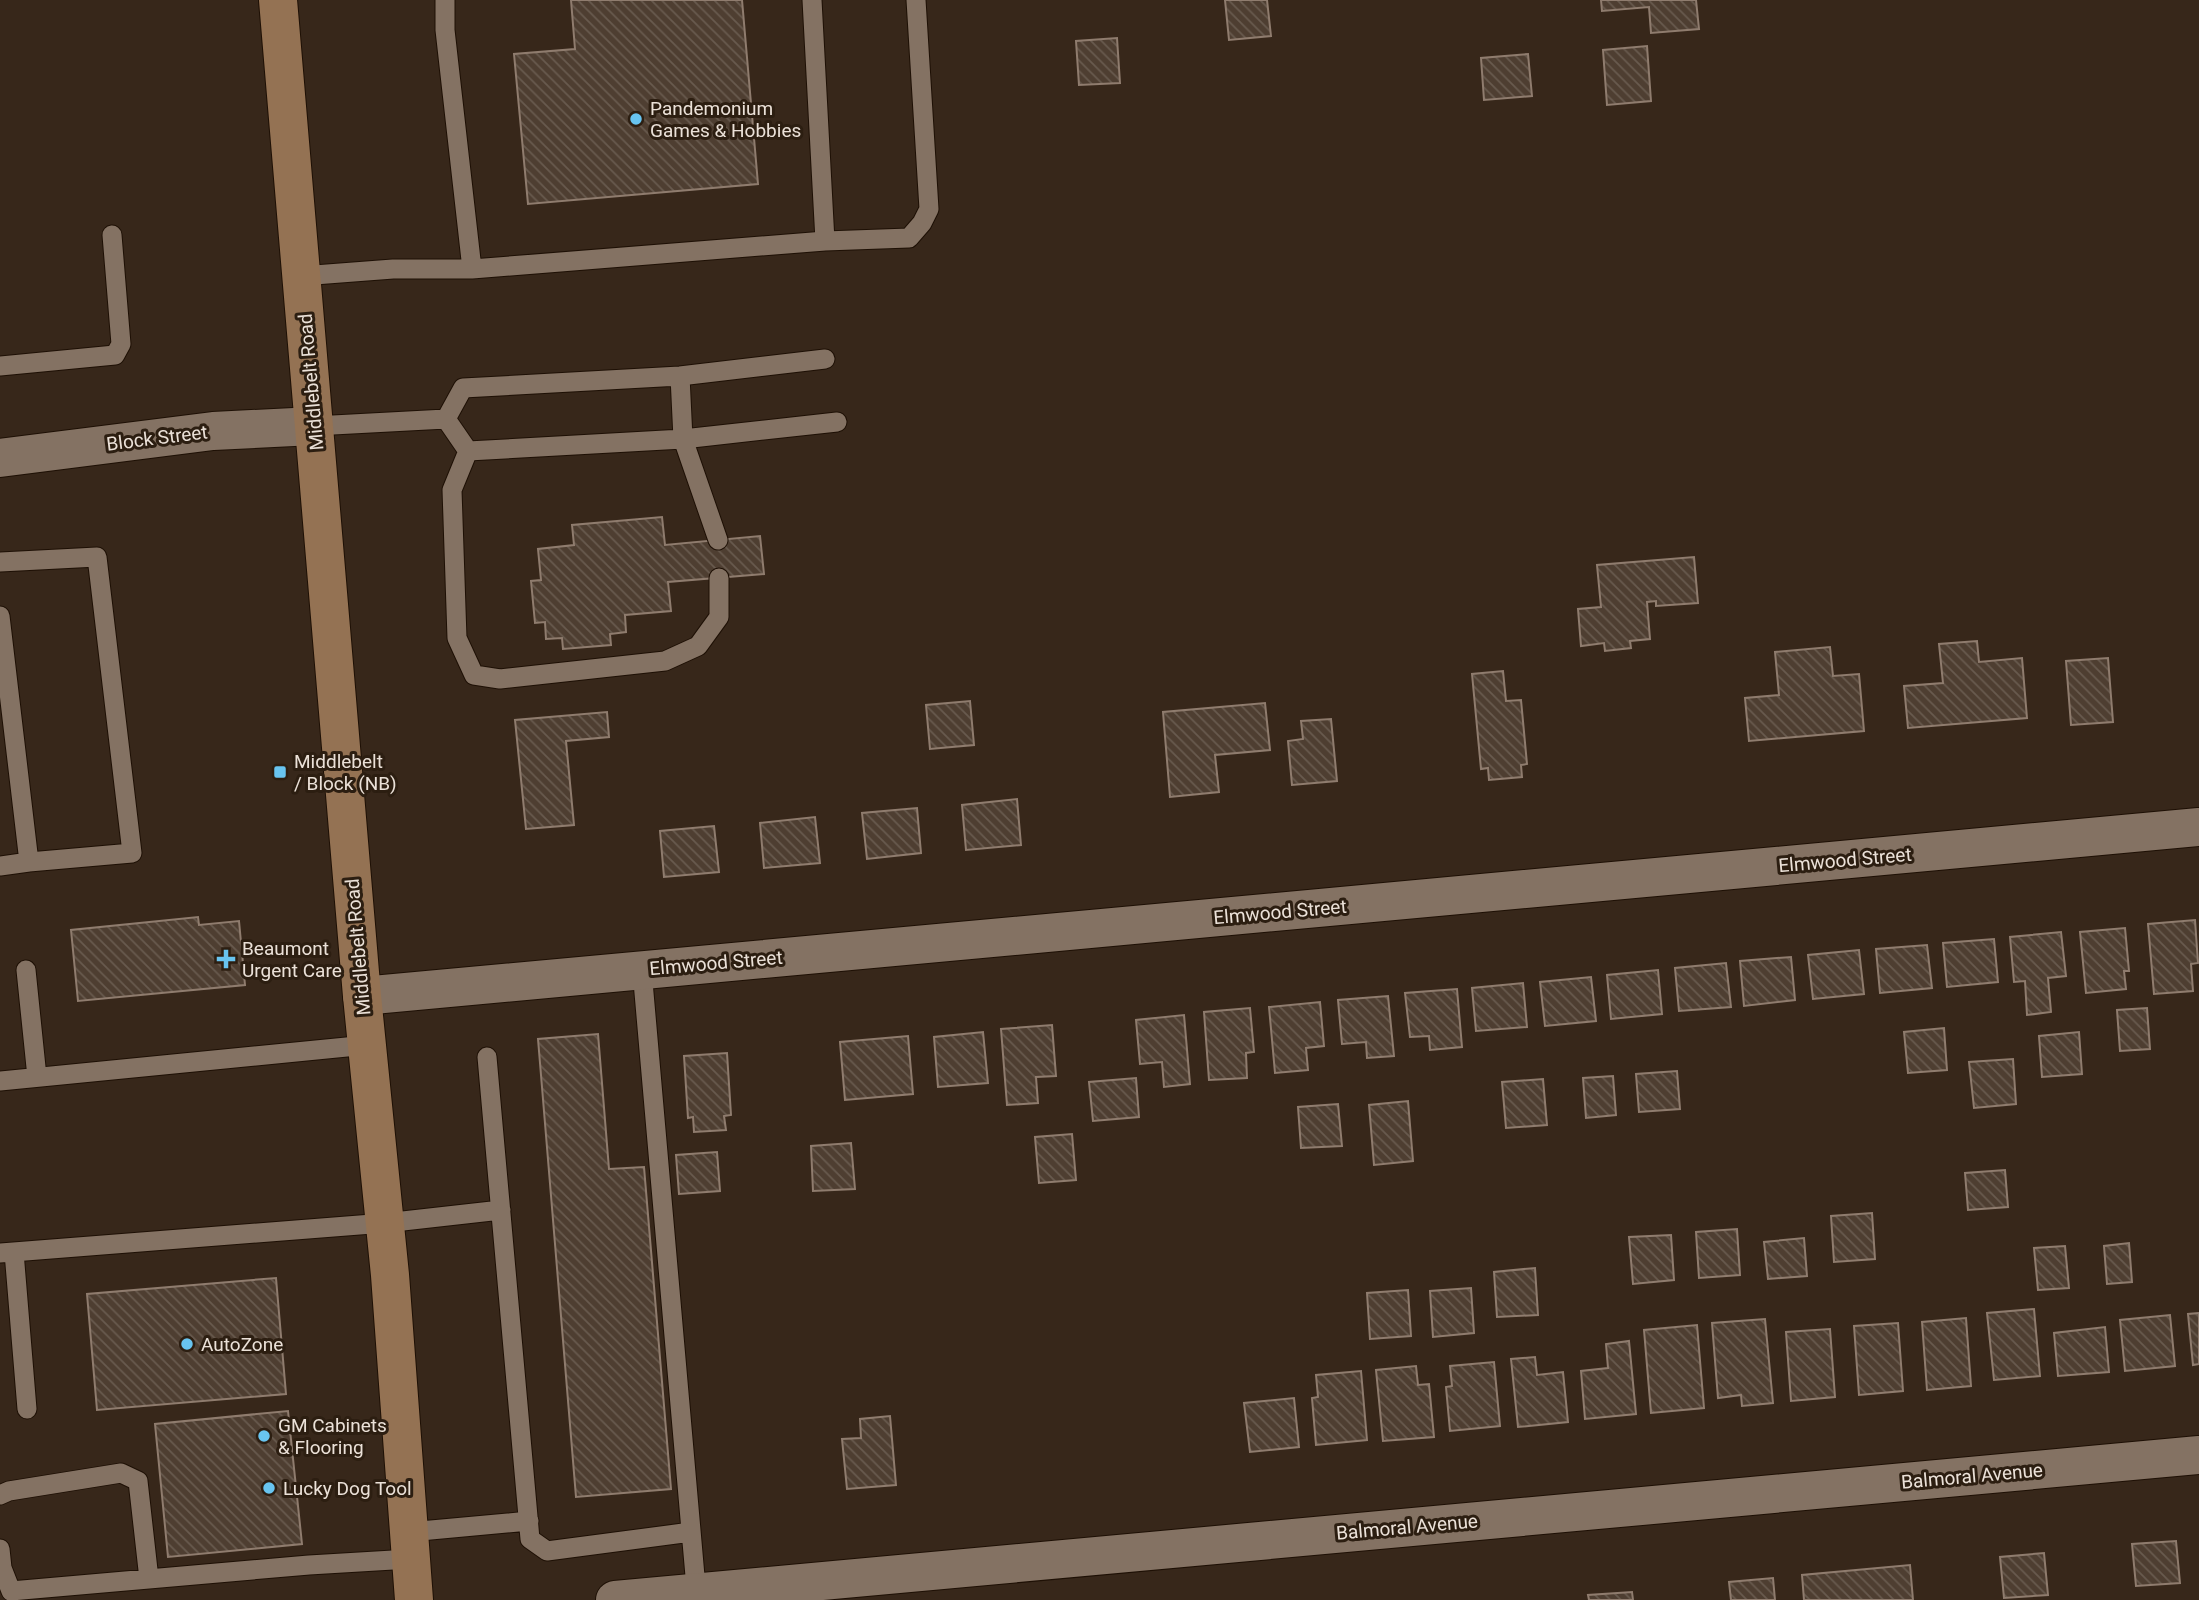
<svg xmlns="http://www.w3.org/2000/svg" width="2199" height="1600" font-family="Roboto,sans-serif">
	<defs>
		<pattern id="building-back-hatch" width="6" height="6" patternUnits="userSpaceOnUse" patternTransform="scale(1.75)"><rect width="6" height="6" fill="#4e3e31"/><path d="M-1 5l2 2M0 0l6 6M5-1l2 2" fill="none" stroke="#685a4e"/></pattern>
	</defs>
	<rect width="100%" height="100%" fill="#37271a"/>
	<!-- building -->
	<path fill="url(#building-back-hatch)" stroke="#8f7c6e" stroke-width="2" d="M 571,0 L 742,0 L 758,184 L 528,204 L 514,54 L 575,49 Z
		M 1225,0 L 1267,0 L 1271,36 L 1229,40 Z
		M 1601,0 L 1696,0 L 1699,29 L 1651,33 L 1649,7 L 1602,11 Z
		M 1117,38 L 1120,83 L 1079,85 L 1076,41 Z
		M 1647,46 L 1651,101 L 1607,105 L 1603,50 Z
		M 1528,54 L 1532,96 L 1484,100 L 1481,58 Z
		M 662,517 L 665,545 L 760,536 L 764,574 L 668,582 L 671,611 L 625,615 L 626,632 L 610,634 L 611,645 L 563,649 L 562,638 L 546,639 L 545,622 L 535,623 L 531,581 L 541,580 L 538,549 L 574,545 L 572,525 Z
		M 1694,557 L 1698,603 L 1656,606 L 1656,601 L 1647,602 L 1650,639 L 1630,641 L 1631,648 L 1605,651 L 1604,643 L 1581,646 L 1578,609 L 1601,607 L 1597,565 Z
		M 1977,641 L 1979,662 L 2022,658 L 2027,718 L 1908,728 L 1904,686 L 1943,683 L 1939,644 Z
		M 1830,647 L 1833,676 L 1859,674 L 1864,731 L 1749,741 L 1745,698 L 1779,695 L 1775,652 Z
		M 2108,658 L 2113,722 L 2071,725 L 2066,661 Z
		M 1503,671 L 1506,701 L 1521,700 L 1527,764 L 1521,765 L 1522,777 L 1489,780 L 1488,768 L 1481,769 L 1472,674 Z
		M 970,701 L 974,745 L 930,749 L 926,705 Z
		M 1265,703 L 1270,750 L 1215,755 L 1219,792 L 1170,797 L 1163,712 Z
		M 607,712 L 609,737 L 566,741 L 574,825 L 526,829 L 515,720 Z
		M 1331,719 L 1337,781 L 1292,785 L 1288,741 L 1303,739 L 1301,721 Z
		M 1017,799 L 1021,845 L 966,850 L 962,805 Z
		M 917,808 L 921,853 L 867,859 L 862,813 Z
		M 815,817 L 820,863 L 764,868 L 760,823 Z
		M 714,826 L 719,872 L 664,877 L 660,831 Z
		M 198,917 L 199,925 L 239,921 L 245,985 L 78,1001 L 71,930 Z
		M 2195,920 L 2198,963 L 2191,964 L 2193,991 L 2154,994 L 2148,924 Z
		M 2125,928 L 2129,971 L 2124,971 L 2126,989 L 2086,993 L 2080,932 Z
		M 2061,932 L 2066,976 L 2048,978 L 2051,1012 L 2027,1015 L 2025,981 L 2014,982 L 2010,937 Z
		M 1994,939 L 1998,982 L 1947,987 L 1943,943 Z
		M 1927,945 L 1932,988 L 1880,993 L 1876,949 Z
		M 1859,950 L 1864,994 L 1813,999 L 1808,955 Z
		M 1791,957 L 1795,1000 L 1744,1006 L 1740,961 Z
		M 1726,963 L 1731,1007 L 1679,1011 L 1675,968 Z
		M 1658,970 L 1662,1014 L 1611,1019 L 1607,975 Z
		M 1591,977 L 1596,1021 L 1545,1026 L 1540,982 Z
		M 1523,983 L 1527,1027 L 1476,1031 L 1472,988 Z
		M 1457,989 L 1462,1047 L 1430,1050 L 1429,1036 L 1410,1037 L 1405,993 Z
		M 1388,996 L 1394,1056 L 1367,1058 L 1366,1042 L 1342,1044 L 1338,1000 Z
		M 1320,1002 L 1324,1046 L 1306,1048 L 1308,1070 L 1275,1073 L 1269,1007 Z
		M 1250,1008 L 1254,1052 L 1246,1053 L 1247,1078 L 1209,1080 L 1204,1012 Z
		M 2147,1008 L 2150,1049 L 2120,1051 L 2117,1010 Z
		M 1184,1015 L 1190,1084 L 1164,1087 L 1162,1062 L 1140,1064 L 1136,1020 Z
		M 1052,1025 L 1056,1076 L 1036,1077 L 1038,1103 L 1007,1105 L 1001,1029 Z
		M 1944,1028 L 1947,1070 L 1908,1073 L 1904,1032 Z
		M 983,1032 L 988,1083 L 938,1087 L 934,1037 Z
		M 2079,1032 L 2082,1074 L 2042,1077 L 2039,1036 Z
		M 598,1034 L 609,1169 L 644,1167 L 671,1489 L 576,1497 L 538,1039 Z
		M 908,1036 L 913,1094 L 845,1100 L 840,1042 Z
		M 727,1053 L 731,1115 L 724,1116 L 726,1130 L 694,1132 L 693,1117 L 688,1118 L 684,1056 Z
		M 2013,1059 L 2016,1104 L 1974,1108 L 1969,1062 Z
		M 1677,1071 L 1680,1109 L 1639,1112 L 1636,1074 Z
		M 1613,1076 L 1616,1115 L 1586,1118 L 1583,1078 Z
		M 1136,1078 L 1139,1117 L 1093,1121 L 1089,1082 Z
		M 1543,1079 L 1547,1125 L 1506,1128 L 1502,1082 Z
		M 1408,1101 L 1413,1161 L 1374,1165 L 1369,1105 Z
		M 1338,1104 L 1342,1146 L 1301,1148 L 1298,1107 Z
		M 1072,1134 L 1076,1180 L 1039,1183 L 1035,1137 Z
		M 851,1143 L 855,1189 L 813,1191 L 811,1146 Z
		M 717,1152 L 720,1191 L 679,1194 L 676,1155 Z
		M 2005,1170 L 2008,1207 L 1968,1210 L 1965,1173 Z
		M 1872,1213 L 1875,1259 L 1834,1262 L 1831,1216 Z
		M 1737,1229 L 1740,1275 L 1699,1278 L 1696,1232 Z
		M 1671,1235 L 1674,1280 L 1633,1284 L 1629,1237 Z
		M 1804,1238 L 1807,1276 L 1768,1279 L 1764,1242 Z
		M 2129,1243 L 2132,1282 L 2107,1284 L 2104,1246 Z
		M 2065,1246 L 2069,1288 L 2038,1290 L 2034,1248 Z
		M 1535,1268 L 1538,1315 L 1497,1317 L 1494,1272 Z
		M 276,1278 L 286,1394 L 97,1410 L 87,1294 Z
		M 1471,1288 L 1474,1333 L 1433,1337 L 1430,1291 Z
		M 1408,1290 L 1411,1336 L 1370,1339 L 1367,1293 Z
		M 2034,1309 L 2040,1376 L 1994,1380 L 1987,1313 Z
		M 2199,1313 L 2199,1364 L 2193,1365 L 2188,1314 Z
		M 2170,1315 L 2175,1366 L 2125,1371 L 2120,1320 Z
		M 1966,1318 L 1971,1386 L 1927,1390 L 1922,1322 Z
		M 1765,1319 L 1773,1403 L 1742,1406 L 1741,1395 L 1718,1398 L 1712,1323 Z
		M 1898,1323 L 1903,1391 L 1859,1395 L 1854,1326 Z
		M 1697,1325 L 1704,1408 L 1651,1413 L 1644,1330 Z
		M 2105,1327 L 2109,1372 L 2058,1376 L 2054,1333 Z
		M 1830,1329 L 1835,1397 L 1791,1401 L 1786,1332 Z
		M 1629,1341 L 1636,1414 L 1585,1419 L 1581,1371 L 1608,1368 L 1606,1344 Z
		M 1535,1357 L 1537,1375 L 1563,1372 L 1568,1422 L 1518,1427 L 1511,1359 Z
		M 1494,1362 L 1500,1426 L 1450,1431 L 1446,1387 L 1452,1386 L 1450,1366 Z
		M 1416,1366 L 1418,1385 L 1429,1384 L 1434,1437 L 1383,1441 L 1376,1370 Z
		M 1361,1371 L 1367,1440 L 1316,1445 L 1312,1398 L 1318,1397 L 1316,1375 Z
		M 1294,1398 L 1299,1447 L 1250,1452 L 1244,1403 Z
		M 288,1411 L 302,1544 L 168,1557 L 155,1424 Z
		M 890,1416 L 896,1485 L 847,1489 L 842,1439 L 861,1438 L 860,1419 Z
		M 2176,1541 L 2180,1583 L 2136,1586 L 2132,1544 Z
		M 2044,1553 L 2048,1595 L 2004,1598 L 2000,1557 Z
		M 1910,1565 L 1913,1600 L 1804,1600 L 1802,1575 Z
		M 1773,1578 L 1775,1600 L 1731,1600 L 1729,1582 Z
		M 1632,1592 L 1633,1600 L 1589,1600 L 1588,1595 Z"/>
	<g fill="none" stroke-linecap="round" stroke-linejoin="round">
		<defs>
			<path id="service" d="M 825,241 L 909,238 L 922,223 L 929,209 L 916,0
				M 472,269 L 825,241 L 812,0
				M 301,276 L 393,269 L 472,269 L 445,30 L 445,0
				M 0,366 L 115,355 L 121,344 L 112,235
				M 680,376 L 683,439 L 718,540
				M 446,419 L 463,388 L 680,376 L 825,359
				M 314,426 L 446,419 L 468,451
				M 468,451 L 452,490 L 457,638 L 474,675 L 500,679 L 665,661 L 698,646 L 719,617 L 719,578
				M 468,451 L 683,439 L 837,422
				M 0,562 L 97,557 L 132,853 L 29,862 L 0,616
				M 0,866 L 29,862
				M 26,970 L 37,1077
				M 642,970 L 697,1599
				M 487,1057 L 530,1539 L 547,1551 L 691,1532
				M 0,1081 L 367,1045
				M 14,1252 L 27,1409
				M 0,1253 L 385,1223 L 501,1210
				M 0,1495 L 9,1491 L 121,1473 L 138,1481 L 149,1579
				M 409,1532 L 529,1521
				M 0,1549 L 2,1568 L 11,1591 L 309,1565 L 410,1559"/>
			<path id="minor" d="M 0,458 L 213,431 L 314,426
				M 362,996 L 2199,827
				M 615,1600 L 2199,1455"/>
			<path id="secondary" d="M 278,0 L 362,996 L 390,1275 L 414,1600"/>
		</defs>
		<!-- service casing -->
		<use href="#service" stroke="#1e1005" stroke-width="21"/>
		<!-- minor casing -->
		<use href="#minor" stroke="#1e1005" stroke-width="40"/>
		<!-- secondary casing -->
		<use href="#secondary" stroke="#1e1005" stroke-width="40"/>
		<!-- service -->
		<use href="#service" stroke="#847263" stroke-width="19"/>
		<!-- minor -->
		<use href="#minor" stroke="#847263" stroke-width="38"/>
		<!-- secondary -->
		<use href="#secondary" stroke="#947253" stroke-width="38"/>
	</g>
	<!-- markers -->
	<g fill="#68c4f0" stroke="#2c1e11" stroke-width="2.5">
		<circle cx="636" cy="119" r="7"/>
		<rect x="273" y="765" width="14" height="14" rx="3.5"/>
		<path d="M222.5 948.5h7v7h7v7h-7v7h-7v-7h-7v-7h7z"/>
		<circle cx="187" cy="1344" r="7"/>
		<circle cx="264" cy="1436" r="7"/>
		<circle cx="269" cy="1488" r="7"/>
	</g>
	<g text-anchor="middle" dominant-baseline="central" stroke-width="6" stroke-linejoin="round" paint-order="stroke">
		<!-- poi labels -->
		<g font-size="19" fill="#ebe1d8" stroke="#2c1e11" text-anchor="start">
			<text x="650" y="108">Pandemonium<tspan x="650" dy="22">Games &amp; Hobbies</tspan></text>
			<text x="294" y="761">Middlebelt<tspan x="294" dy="22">/ Block (NB)</tspan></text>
			<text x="242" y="948">Beaumont<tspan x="242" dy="22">Urgent Care</tspan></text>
			<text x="201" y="1344">AutoZone</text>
			<text x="278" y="1425">GM Cabinets<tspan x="278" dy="22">&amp; Flooring</tspan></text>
			<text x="283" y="1488">Lucky Dog Tool</text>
		</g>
		<!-- street labels -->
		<g font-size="19" fill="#ebe1d8" stroke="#2c1e11">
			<text transform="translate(311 382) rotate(-95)">Middlebelt Road</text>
			<text transform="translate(157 438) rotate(-7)">Block Street</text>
			<text transform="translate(1845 860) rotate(-5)">Elmwood Street</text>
			<text transform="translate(1280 912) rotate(-5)">Elmwood Street</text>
			<text transform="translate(358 947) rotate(-95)">Middlebelt Road</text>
			<text transform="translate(716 963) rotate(-5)">Elmwood Street</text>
			<text transform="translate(1972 1476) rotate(-5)">Balmoral Avenue</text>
			<text transform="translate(1407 1527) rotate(-5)">Balmoral Avenue</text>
		</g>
	</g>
</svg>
